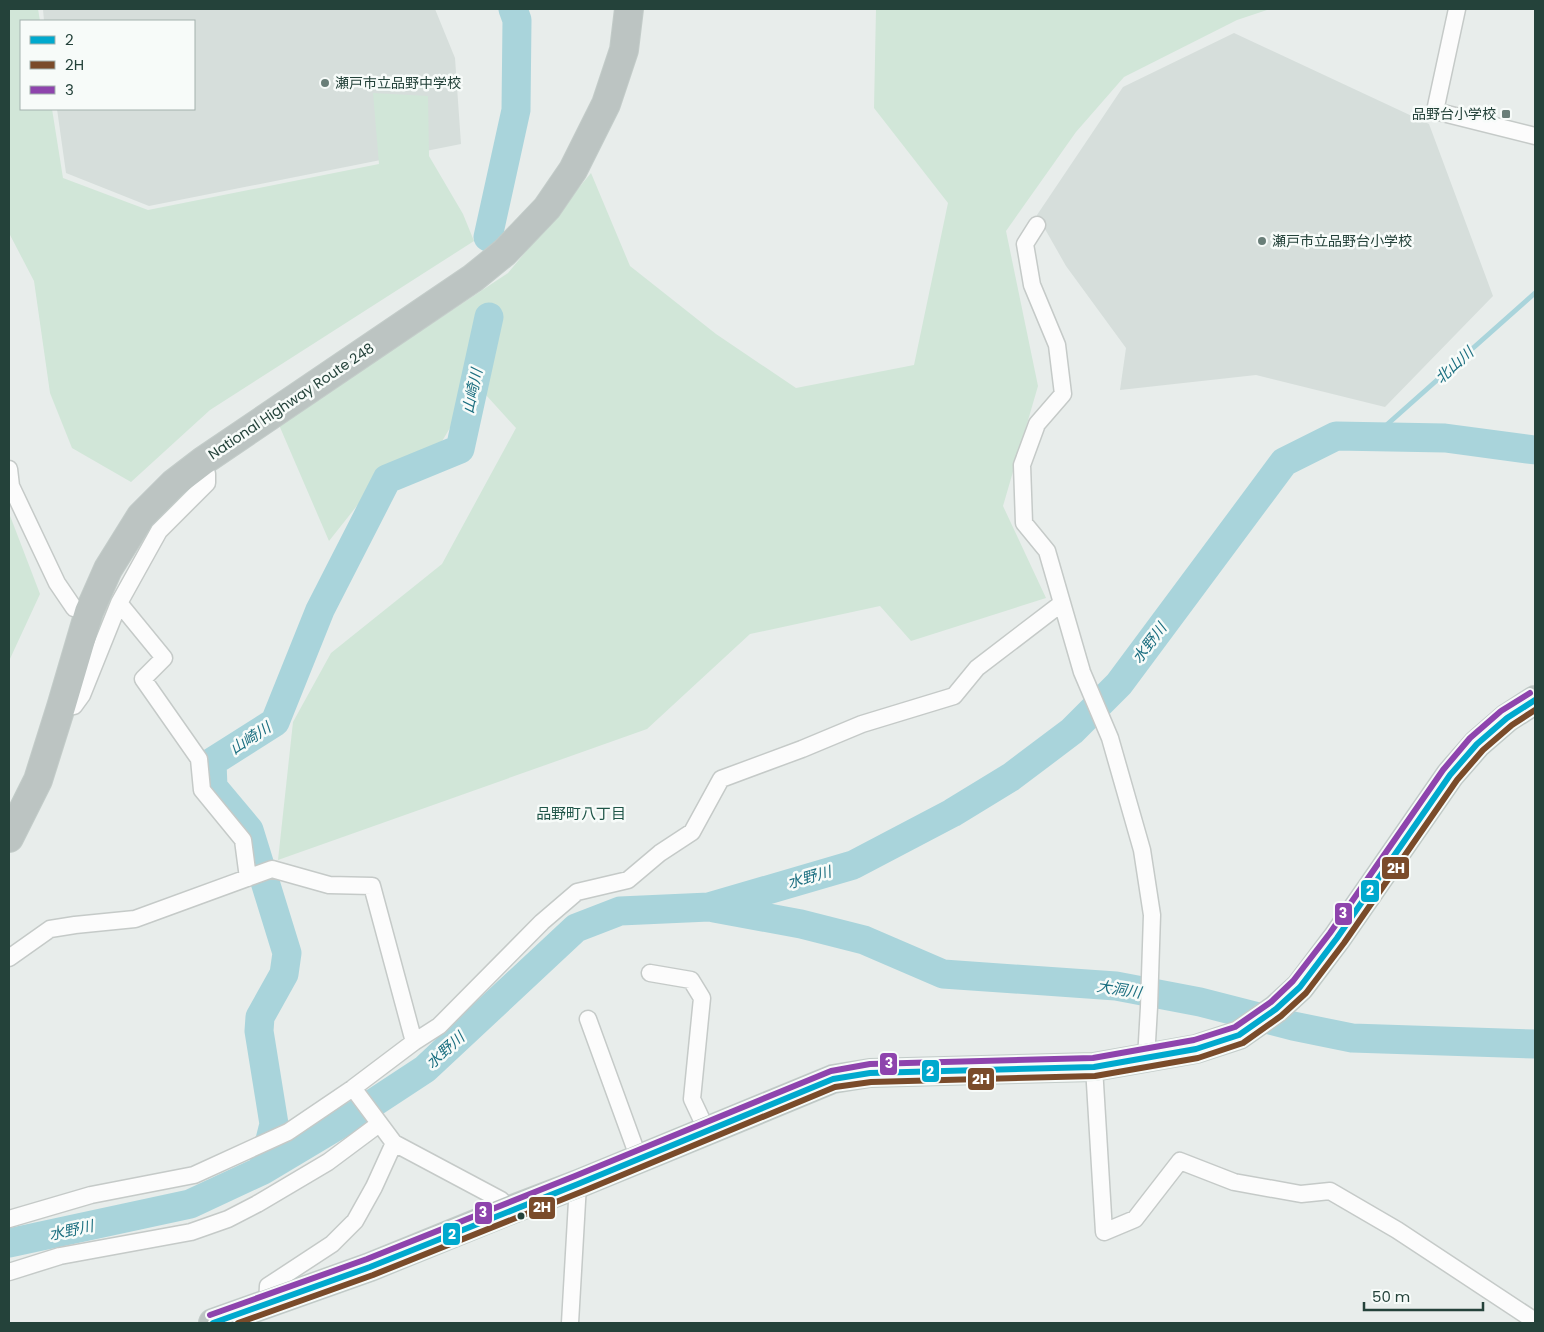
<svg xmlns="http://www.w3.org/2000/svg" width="1544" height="1332" font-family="Poppins,'Noto Sans JP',sans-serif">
	<rect width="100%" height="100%" fill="#e8edeb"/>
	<!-- built -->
	<path fill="#d6dedb" d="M 43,9 L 435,9 L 455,58 L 461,144 L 149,206 L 66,173 L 57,109 L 194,109 L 194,21 L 44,21 Z
		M 1234,33 L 1429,124 L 1493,296 L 1385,407 L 1256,375 L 1120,390 L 1126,348 L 1066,266 L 1037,215 L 1123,87 Z"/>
	<!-- green -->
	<path fill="#d1e6d8" d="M 9,9 L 38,9 L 40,21 L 21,21 L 21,109 L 52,109 L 63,178 L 148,210 L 379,164 L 373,93 L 428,96 L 429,156 L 463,214 L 474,241 L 210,410 L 131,482 L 72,448 L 50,393 L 34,281 L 9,233 Z
		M 876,9 L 1270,9 L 1237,20 L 1124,77 L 1076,132 L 1006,231 L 1038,386 L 1003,506 L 1046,598 L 911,641 L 880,606 L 750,634 L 647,729 L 278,860 L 293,722 L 331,653 L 442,564 L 516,428 L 476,384 L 438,448 L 379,478 L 329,541 L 279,425 L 508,273 L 591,173 L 630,266 L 716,334 L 796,388 L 914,365 L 948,203 L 874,108 Z
		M 9,513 L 40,594 L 9,661 Z"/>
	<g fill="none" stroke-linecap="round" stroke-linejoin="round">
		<!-- stream -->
		<path stroke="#a9d4db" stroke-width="5" d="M 1373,437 L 1535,293"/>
		<!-- river -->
		<path stroke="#a9d4db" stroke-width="29" d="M 488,237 L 516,110 L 517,20 L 513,9
			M 714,908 L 801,924 L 864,940 L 943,974 L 1116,986 L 1200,1002 L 1293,1026 L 1352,1038 L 1535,1044
			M 263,1168 L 274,1124 L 259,1031 L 260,1017 L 284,974 L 287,953 L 249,830 L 213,787 L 212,762 L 275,722 L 320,610 L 387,479 L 460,449 L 489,317
			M 9,1243 L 190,1204 L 263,1170 L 355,1115 L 425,1069 L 576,928 L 620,911 L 709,907 L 853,865 L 952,813 L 1011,777 L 1072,731 L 1119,684 L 1284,462 L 1336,436 L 1445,438 L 1535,450"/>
		<defs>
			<path id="street" d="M 1457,9 L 1435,111 L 1535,136
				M 1037,225 L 1025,244 L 1032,285 L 1057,345 L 1063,394 L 1037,424 L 1022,465 L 1024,523 L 1047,551 L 1062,603
				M 9,469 L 11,486 L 57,583 L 74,608 L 89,612
				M 119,603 L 164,658 L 143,679 L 199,759 L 202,790 L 243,840 L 248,878
				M 61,707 L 74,706 L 82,695 L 119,603 L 159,531 L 207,483 L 207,474 L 203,461
				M 9,958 L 50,929 L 75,925 L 135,919 L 272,869 L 329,885 L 372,886 L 414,1042
				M 650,973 L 691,980 L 702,998 L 692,1099 L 707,1131
				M 588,1019 L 639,1159
				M 1094,1067 L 1104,1232 L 1135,1219 L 1180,1161 L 1234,1182 L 1301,1194 L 1330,1191 L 1397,1230 L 1535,1321
				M 353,1088 L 394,1143 L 501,1200 L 510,1210
				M 9,1219 L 91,1195 L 194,1175 L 288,1132 L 353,1088 L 414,1042 L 439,1026 L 542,922 L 577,892 L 628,880 L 660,853 L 692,832 L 721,779 L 802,749 L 862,724 L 954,696 L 977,668 L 1062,603 L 1082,672 L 1110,738 L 1142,850 L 1152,915 L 1149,1007 L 1146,1059
				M 9,1272 L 60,1256 L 191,1232 L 228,1219 L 257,1204 L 328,1162 L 379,1124
				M 267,1304 L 268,1286 L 332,1244 L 355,1221 L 374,1187 L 394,1143
				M 570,1323 L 578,1184"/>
			<path id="highway" d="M 9,838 L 38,780 L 61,707 L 89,612 L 108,569 L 141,516 L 173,484 L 203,461 L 473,278 L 505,252 L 547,208 L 573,170 L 606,104 L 624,50 L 629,9
				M 213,1323 L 370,1267 L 510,1210 L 578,1184 L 833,1079 L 870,1073 L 1094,1067 L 1196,1049 L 1239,1035 L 1276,1009 L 1300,987 L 1337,938 L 1450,775 L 1477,744 L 1507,718 L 1535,700"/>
		</defs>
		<!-- street casing -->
		<use href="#street" stroke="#c5cac8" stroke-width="19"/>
		<!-- highway casing -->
		<use href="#highway" stroke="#c3ccc9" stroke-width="30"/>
		<!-- street -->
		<use href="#street" stroke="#fcfcfc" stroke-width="16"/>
		<!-- highway -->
		<use href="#highway" stroke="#bcc4c2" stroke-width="28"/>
		<defs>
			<path id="bus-1" d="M 213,1323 L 370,1267 L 578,1184 L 833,1079 L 870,1073 L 1094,1067 L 1196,1049 L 1239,1035 L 1276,1009 L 1300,987 L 1337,938 L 1450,775 L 1477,744 L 1507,718 L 1535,700"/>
			<path id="bus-2" d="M 238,1323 L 373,1275 L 581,1192 L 835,1087 L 871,1082 L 1095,1076 L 1198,1058 L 1243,1043 L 1281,1016 L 1306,993 L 1344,943 L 1457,780 L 1483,750 L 1512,725 L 1535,710"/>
			<path id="bus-3" d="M 210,1315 L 367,1259 L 575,1176 L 831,1071 L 870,1064 L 1093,1058 L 1194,1040 L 1235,1027 L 1271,1002 L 1293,981 L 1330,933 L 1443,770 L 1470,738 L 1501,711 L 1530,693"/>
		</defs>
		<!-- bus-1 casing -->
		<use href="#bus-1" stroke="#f7fbf9" stroke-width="10"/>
		<!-- bus-2 casing -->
		<use href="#bus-2" stroke="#f7fbf9" stroke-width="10"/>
		<!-- bus-3 casing -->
		<use href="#bus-3" stroke="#f7fbf9" stroke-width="10"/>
		<!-- bus-1 -->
		<use href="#bus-1" stroke="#00a9ce" stroke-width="6"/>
		<!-- bus-2 -->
		<use href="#bus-2" stroke="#7a4b2a" stroke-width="6"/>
		<!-- bus-3 -->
		<use href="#bus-3" stroke="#8e44ad" stroke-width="6"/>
	</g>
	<!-- markers -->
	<g fill="#697e78" stroke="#f7fbf9" stroke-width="2">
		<circle cx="325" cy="83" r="5"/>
		<rect x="1501" y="109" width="10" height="10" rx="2.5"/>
		<circle cx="1262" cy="241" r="5"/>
	</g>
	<circle fill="#24423a" stroke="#f7fbf9" stroke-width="2" cx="521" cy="1216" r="4.5"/>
	<g text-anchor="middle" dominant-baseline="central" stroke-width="5" stroke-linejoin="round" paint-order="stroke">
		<!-- poi labels -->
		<g font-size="14" fill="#24423a" stroke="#f7fbf9" text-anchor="start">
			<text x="335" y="83">瀬戸市立品野中学校</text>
			<text x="1496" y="114" text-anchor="end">品野台小学校</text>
			<text x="1272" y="241">瀬戸市立品野台小学校</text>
		</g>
		<!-- street labels -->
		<g font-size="14" fill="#24423a" stroke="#f7fbf9">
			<text transform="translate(291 401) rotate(-34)">National Highway Route 248</text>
		</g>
		<!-- water labels -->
		<g font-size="15" font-style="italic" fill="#1c6f80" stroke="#f7fbf9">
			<text transform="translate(1454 365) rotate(-42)">北山川</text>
			<text transform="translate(472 391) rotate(-78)">山崎川</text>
			<text transform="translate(1149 643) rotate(-53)">水野川</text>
			<text transform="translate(250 738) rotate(-33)">山崎川</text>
			<text transform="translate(809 877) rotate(-16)">水野川</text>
			<text transform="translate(1119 989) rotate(9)">大洞川</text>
			<text transform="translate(445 1050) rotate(-42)">水野川</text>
			<text transform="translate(71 1230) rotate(-12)">水野川</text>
		</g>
		<!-- neighbourhood labels -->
		<g font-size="15" fill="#1f5548" stroke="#f7fbf9">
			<text x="581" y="813">品野町八丁目</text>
		</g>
	</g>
	<g stroke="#f7fbf9" stroke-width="2">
		<rect x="1381" y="856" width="29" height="24" rx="5" fill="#7a4b2a"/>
		<rect x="1360" y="879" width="20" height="24" rx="5" fill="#00a9ce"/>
		<rect x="1334" y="902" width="19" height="24" rx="5" fill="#8e44ad"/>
		<rect x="879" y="1052" width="19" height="24" rx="5" fill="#8e44ad"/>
		<rect x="921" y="1059" width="19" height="24" rx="5" fill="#00a9ce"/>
		<rect x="967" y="1067" width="28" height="24" rx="5" fill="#7a4b2a"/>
		<rect x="528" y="1196" width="28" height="24" rx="5" fill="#7a4b2a"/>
		<rect x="474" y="1201" width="19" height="24" rx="5" fill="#8e44ad"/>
		<rect x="442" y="1222" width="19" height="24" rx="5" fill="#00a9ce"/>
	</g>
	<g font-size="14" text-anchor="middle" font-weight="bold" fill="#fff">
		<text x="1396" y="873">2H</text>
		<text x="1370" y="895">2</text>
		<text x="1343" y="918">3</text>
		<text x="889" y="1068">3</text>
		<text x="930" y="1076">2</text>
		<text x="981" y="1084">2H</text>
		<text x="542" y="1212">2H</text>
		<text x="483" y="1217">3</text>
		<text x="452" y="1239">2</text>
	</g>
	<!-- border -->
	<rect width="1544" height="1332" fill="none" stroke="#24423a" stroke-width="20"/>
	<!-- legend -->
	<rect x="20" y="20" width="175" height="90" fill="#f7fbf9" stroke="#a3b1ad"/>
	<rect x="30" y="36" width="25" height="8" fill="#00a9ce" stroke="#a3b1ad"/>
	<text x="65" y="45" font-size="15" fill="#24423a">2</text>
	<rect x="30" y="61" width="25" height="8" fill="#7a4b2a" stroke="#a3b1ad"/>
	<text x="65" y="70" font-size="15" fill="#24423a">2H</text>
	<rect x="30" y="86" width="25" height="8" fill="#8e44ad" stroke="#a3b1ad"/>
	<text x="65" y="95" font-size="15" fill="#24423a">3</text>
	<!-- scale -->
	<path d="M1364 1302v8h119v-8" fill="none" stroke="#24423a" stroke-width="2.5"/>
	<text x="1372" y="1302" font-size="15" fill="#24423a" stroke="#f7fbf9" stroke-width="4" paint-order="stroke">50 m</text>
</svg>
